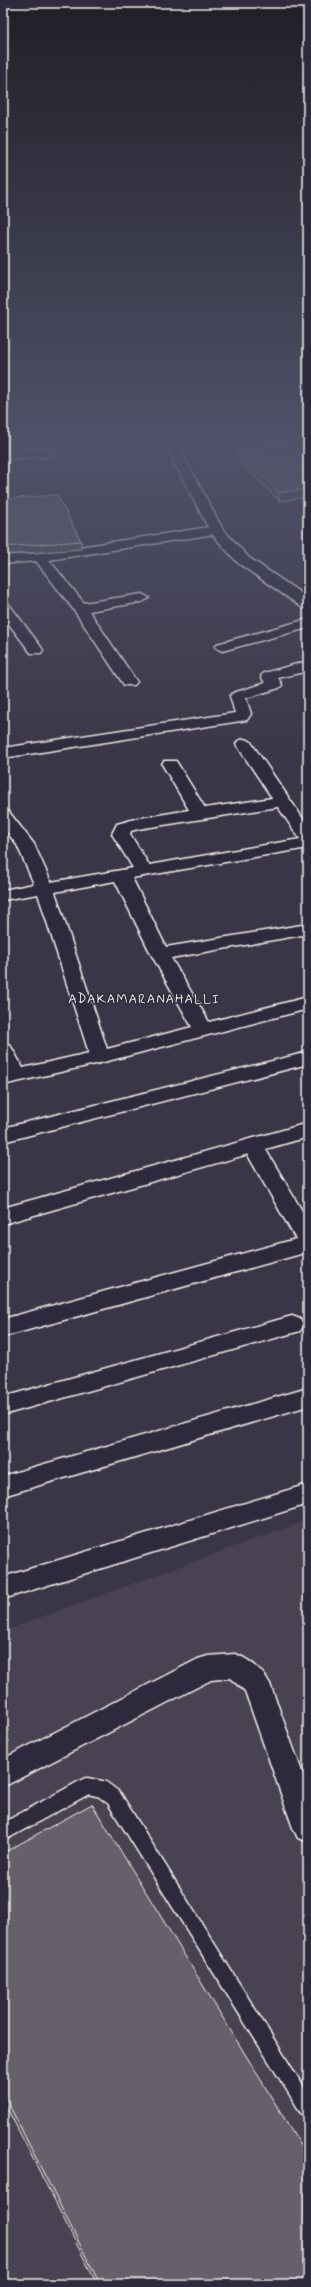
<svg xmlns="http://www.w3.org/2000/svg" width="311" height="2287" font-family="Mynerve,sans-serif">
	<rect width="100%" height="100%" fill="#3b3647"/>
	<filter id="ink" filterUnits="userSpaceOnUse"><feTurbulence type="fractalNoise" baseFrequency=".025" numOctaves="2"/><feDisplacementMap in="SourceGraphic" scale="8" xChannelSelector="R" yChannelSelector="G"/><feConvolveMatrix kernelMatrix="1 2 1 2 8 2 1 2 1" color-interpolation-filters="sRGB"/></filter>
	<g filter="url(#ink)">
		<!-- built -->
		<path fill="#484352" d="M 308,1520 L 308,2284 L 3,2284 L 3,1631 Z"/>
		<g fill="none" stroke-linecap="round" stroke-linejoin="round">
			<defs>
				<path id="service" d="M 3,1832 L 87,1786 L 102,1789 L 114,1798 L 308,2109"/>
				<path id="minor" d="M 45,450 L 49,451 L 51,454 L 49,457 L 3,459 L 3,451 Z
					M 216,526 L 221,527 L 223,530 L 221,533 L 49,560 L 84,603 L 142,594 L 149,598 L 142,602 L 89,611 L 137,682 L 134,685 L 124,685 L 74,610 L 36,561 L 3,564 L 3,556 L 40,553 Z
					M 3,602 L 8,603 L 41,647 L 43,650 L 41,653 L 31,653 L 3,616 Z
					M 308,619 L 308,628 L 222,651 L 215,647 L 217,644 Z
					M 308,661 L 308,671 L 278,678 L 282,685 L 279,688 L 246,698 L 251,714 L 247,720 L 3,758 L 3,748 L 235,713 L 230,696 L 233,693 L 265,683 L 261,676 L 264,673 Z
					M 244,739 L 250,741 L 308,826 L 308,848 L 132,878 L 166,947 L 308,924 L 308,934 L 171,958 L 209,1022 L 308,997 L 308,1009 L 100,1063 L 3,1085 L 3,1073 L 5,1072 L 3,1068 L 3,1043 L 10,1045 L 23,1068 L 89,1053 L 38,894 L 3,900 L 3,890 L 34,884 L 17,845 L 3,827 L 3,811 L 9,812 L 34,844 L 51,882 L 133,868 L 112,834 L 117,824 L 135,819 L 189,810 L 162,764 L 164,761 L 176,761 L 205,808 L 272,798 L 236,744 L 238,741 ZM 278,807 L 300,839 L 149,865 L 130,834 L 131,831 L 138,829 ZM 115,881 L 151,954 L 192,1027 L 107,1049 L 55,892 Z
					M 308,1052 L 308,1064 L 3,1142 L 3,1128 Z
					M 253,1138 L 260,1140 L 308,1221 L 308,1252 L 3,1337 L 3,1319 L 296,1239 L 242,1145 L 246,1140 Z
					M 292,1316 L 300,1319 L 304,1325 L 300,1331 L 3,1415 L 3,1397 Z
					M 308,1388 L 308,1406 L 3,1496 L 3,1476 Z
					M 308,1484 L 308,1504 L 3,1599 L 3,1577 Z
					M 235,1654 C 249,1659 263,1670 270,1684 L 308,1788 L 308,1842 L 298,1838 L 293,1828 L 245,1691 L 230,1678 L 211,1680 L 3,1787 L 3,1759 L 198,1659 L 208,1656 Z"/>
				<path id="tertiary" d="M 165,444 L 177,444 L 222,528 L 248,557 L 308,598 L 308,609 L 303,608 L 238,563 L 211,533 Z
					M 308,1123 L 308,1137 L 3,1224 L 3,1208 Z"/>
			</defs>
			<!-- service casing -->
			<use href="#service" stroke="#f4f1e8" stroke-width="19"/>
			<!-- minor casing -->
			<use href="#minor" stroke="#f4f1e8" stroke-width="3"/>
			<!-- tertiary casing -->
			<use href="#tertiary" stroke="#f4f1e8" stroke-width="3"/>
			<!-- service -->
			<use href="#service" stroke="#2f2a3d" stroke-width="16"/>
			<!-- minor -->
			<use href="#minor" fill="#2f2a3d" fill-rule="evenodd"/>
			<!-- tertiary -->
			<use href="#tertiary" fill="#2f2a3d" fill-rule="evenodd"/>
		</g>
		<!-- wall -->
		<path fill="#57535d" stroke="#f4f1e8" d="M 291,444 L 279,501 L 238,459 L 238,451 Z
			M 3,499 L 81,541 L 81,549 L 3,555 Z
			M 308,517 L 308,529 L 304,526 L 305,518 Z
			M 3,1853 L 308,2284 L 97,2284 L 3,2100 Z"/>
		<!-- shaded-wall -->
		<path fill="#47444c" stroke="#f4f1e8" d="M 308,489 L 308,497 L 279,501 L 279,493 Z"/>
		<!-- building -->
		<path fill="#65616c" stroke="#f4f1e8" d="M 291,444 L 308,444 L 308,489 L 279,493 L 238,451 Z
			M 57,495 L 81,541 L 3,547 L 3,499 Z
			M 308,517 L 308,520 L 305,518 Z
			M 92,1804 L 308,2157 L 308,2284 L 100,2284 L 3,2093 L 3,1853 Z"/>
	</g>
	<!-- sky -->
	<linearGradient id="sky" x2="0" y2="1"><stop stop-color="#201e27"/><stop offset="0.58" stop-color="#4f5269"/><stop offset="1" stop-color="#4f5269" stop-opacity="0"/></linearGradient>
	<rect width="311" height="764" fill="url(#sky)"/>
	<g text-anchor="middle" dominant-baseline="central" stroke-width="3" stroke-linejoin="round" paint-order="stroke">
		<!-- neighbourhood labels -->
		<g font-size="13" letter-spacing="1" fill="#f4f1e8" stroke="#2f2a3d">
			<text x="144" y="999">ADAKAMARANAHALLI</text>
		</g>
	</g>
	<!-- margin -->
	<rect width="311" height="2287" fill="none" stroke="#2f2a3d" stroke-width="16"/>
	<rect x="8" y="8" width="295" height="2271" fill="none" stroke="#f4f1e8" stroke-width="1.5" filter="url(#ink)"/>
</svg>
